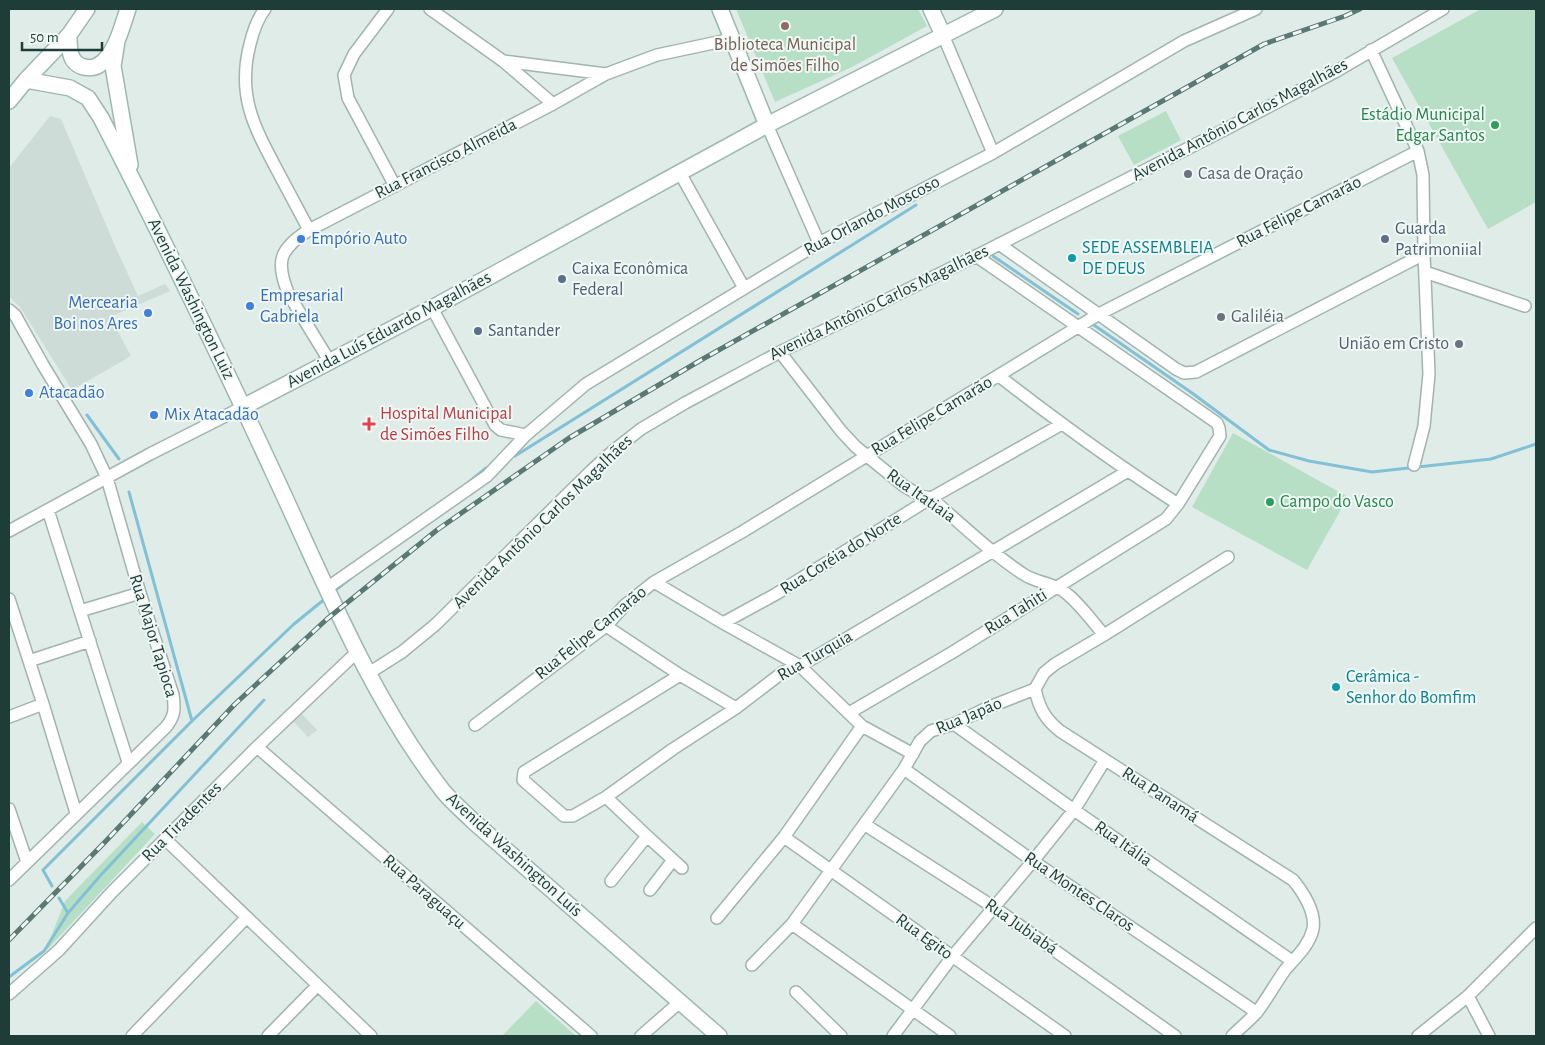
<svg xmlns="http://www.w3.org/2000/svg" width="1545" height="1045" font-family="'Alegreya Sans',sans-serif">
	<rect width="100%" height="100%" fill="#dfece8"/>
	<!-- built -->
	<path fill="#cddcd7" d="M 50,116 L 61,119 L 115,246 L 138,296 L 165,284 L 170,291 L 110,317 L 131,356 L 72,390 L 20,307 L 9,296 L 9,168 Z
		M 302,714 L 317,730 L 308,737 L 293,721 Z"/>
	<!-- green -->
	<path fill="#b6dfc6" d="M 736,9 L 918,9 L 927,26 L 852,67 L 775,102 Z
		M 1481,9 L 1536,9 L 1536,202 L 1488,229 L 1392,58 Z
		M 1166,111 L 1181,140 L 1134,165 L 1118,136 Z
		M 1233,433 L 1348,497 L 1307,570 L 1192,507 Z
		M 142,822 L 155,834 L 45,952 L 65,901 Z
		M 536,1001 L 576,1036 L 502,1036 Z"/>
	<g fill="none" stroke-linecap="round" stroke-linejoin="round">
		<!-- stream -->
		<path stroke="#82c0d6" stroke-width="3" d="M 993,256 L 1078,314
			M 1091,323 L 1192,393 L 1269,450 L 1309,461 L 1372,472 L 1491,459 L 1536,444
			M 87,415 L 119,459
			M 515,456 L 916,205
			M 469,482 L 486,468
			M 129,492 L 192,721
			M 333,592 L 351,578
			M 52,886 L 43,870 L 192,721 L 294,624 L 326,598
			M 68,913 L 100,876 L 264,700
			M 9,977 L 44,951 L 68,913 L 59,898"/>
		<defs>
			<path id="street" d="M 265,9 C 257,19 253,32 250,44 C 237,94 253,125 276,168 C 287,189 298,209 309,230
				M 388,9 L 354,54 L 344,75 L 348,98 L 395,186
				M 430,9 L 503,61 L 553,104
				M 943,35 L 993,153
				M 1371,50 L 1418,151 L 1423,175 L 1424,254 L 1429,374 L 1424,426 L 1414,465
				M 503,61 L 606,74
				M 767,125 L 819,243
				M 680,173 L 744,288
				M 999,244 L 1176,369 L 1184,373 L 1196,372 L 1424,254
				M 1425,272 L 1525,306
				M 432,308 L 495,425 L 501,430 L 526,435
				M 9,310 L 15,315 L 43,365 L 91,444 L 107,478 L 140,593 L 173,695 C 175,709 175,716 166,727 L 9,880
				M 780,352 L 841,431 L 856,447 L 904,486 L 921,496 L 931,498 C 961,524 990,552 1023,574 C 1035,582 1050,583 1062,590 C 1077,600 1092,621 1104,635
				M 330,362 L 289,295 C 275,262 279,249 309,230 L 553,104 L 606,74 L 657,55 L 732,39
				M 999,376 C 1057,421 1116,464 1178,504
				M 48,510 L 128,762
				M 9,531 L 150,454 L 243,407
				M 654,582 L 723,623 L 800,666 L 862,726 L 913,754
				M 327,588 L 487,476 L 526,435 L 586,384 L 819,243 L 993,153 L 1184,41 L 1256,9
				M 9,599 L 43,704 L 76,813
				M 80,611 L 140,593
				M 723,623 L 776,594 L 931,498 L 1062,424
				M 606,626 L 680,675 L 736,708
				M 29,661 L 90,641
				M 369,673 L 402,652 L 435,625 L 591,471 L 613,451 L 641,429 L 685,403 L 780,352 L 984,252 L 1224,130 L 1335,72 L 1443,9
				M 680,675 L 524,772 L 523,780 L 564,816 L 573,816 L 606,797 L 673,749 L 736,708 L 783,672 L 800,666 L 1128,471
				M 1035,689 C 1039,708 1045,719 1060,731 L 1293,880 C 1303,892 1316,912 1313,929 C 1309,946 1296,957 1285,970 C 1275,984 1267,999 1257,1012 C 1249,1021 1240,1028 1232,1036
				M 849,713 L 953,652 L 1166,519 L 1178,504 L 1220,436 L 1219,428 L 1217,423 L 976,256
				M 9,717 L 43,704
				M 954,724 L 1074,810 L 1292,961
				M 475,725 L 606,626 L 625,605 L 654,582 L 742,532 L 1099,314 L 1418,151
				M 257,747 L 591,1036
				M 904,769 L 1033,861 L 1256,1012
				M 606,797 L 647,836 L 682,868
				M 9,809 L 27,862
				M 864,824 L 995,908 L 1175,1036
				M 784,837 L 1065,1036
				M 165,839 L 371,1036
				M 611,881 L 647,836
				M 650,890 L 673,860
				M 717,918 L 784,837 L 862,726
				M 792,924 L 950,1036
				M 752,965 L 792,924 L 904,769 L 920,741 L 931,731 L 954,724 L 989,707 L 1035,689 L 1044,673 L 1055,664 L 1104,635 L 1228,557
				M 796,992 L 841,1036
				M 9,994 L 59,950 L 112,892 L 257,747 L 357,652
				M 1468,996 L 1489,1036
				M 132,1036 L 247,917
				M 268,1036 L 317,986
				M 641,1036 L 681,1001
				M 893,1036 L 952,957 L 1033,861 L 1074,810 L 1105,760
				M 1418,1036 L 1468,996 L 1536,928"/>
			<path id="secondary" d="M 720,9 L 767,125
				M 931,9 L 943,35
				M 69,35 C 69,41 69,49 71,55 C 75,68 92,72 103,62 C 117,49 122,26 128,9
				M 117,41 L 113,66 L 130,165
				M 26,80 L 70,88 L 88,98 L 101,118 C 162,236 219,355 275,476 C 325,583 370,697 443,791 C 452,802 464,812 474,822 L 719,1036
				M 9,101 L 26,80 L 69,35 L 87,9
				M 243,407 L 432,308 L 767,125 L 995,9"/>
		</defs>
		<!-- street casing -->
		<use href="#street" stroke="#a2b4b0" stroke-width="14"/>
		<!-- secondary casing -->
		<use href="#secondary" stroke="#9db8b2" stroke-width="18"/>
		<!-- street -->
		<use href="#street" stroke="#fff" stroke-width="11"/>
		<!-- secondary -->
		<use href="#secondary" stroke="#fff" stroke-width="15"/>
		<defs>
			<path id="rail" d="M 9,940 L 104,843 L 235,704 L 327,619 L 437,530 L 569,438 L 701,360 L 1264,44 L 1345,16 L 1360,9"/>
		</defs>
		<!-- rail casing -->
		<use href="#rail" stroke="#597974" stroke-width="5"/>
		<!-- rail -->
		<use href="#rail" stroke="#f0f8f5" stroke-width="3" stroke-dasharray="9" stroke-linecap="butt"/>
	</g>
	<!-- markers -->
	<circle fill="#8d6e63" stroke="#f0f8f5" stroke-width="2" cx="785" cy="26" r="5"/>
	<g fill="#2e9e5b" stroke="#f0f8f5" stroke-width="2">
		<circle cx="1495" cy="125" r="5"/>
		<circle cx="1270" cy="502" r="5"/>
	</g>
	<g fill="#6b7280" stroke="#f0f8f5" stroke-width="2">
		<circle cx="1188" cy="174" r="5"/>
		<circle cx="1221" cy="317" r="5"/>
		<circle cx="1459" cy="344" r="5"/>
	</g>
	<g fill="#3f7fe0" stroke="#f0f8f5" stroke-width="2">
		<circle cx="301" cy="239" r="5"/>
		<circle cx="250" cy="306" r="5"/>
		<circle cx="148" cy="313" r="5"/>
		<circle cx="29" cy="393" r="5"/>
		<circle cx="154" cy="415" r="5"/>
	</g>
	<g fill="#5c6f8a" stroke="#f0f8f5" stroke-width="2">
		<circle cx="1385" cy="239" r="5"/>
		<circle cx="562" cy="279" r="5"/>
		<circle cx="478" cy="331" r="5"/>
	</g>
	<g fill="#0f9aa8" stroke="#f0f8f5" stroke-width="2">
		<circle cx="1072" cy="258" r="5"/>
		<circle cx="1336" cy="687" r="5"/>
	</g>
	<path fill="#e0444e" stroke="#f0f8f5" stroke-width="2" d="M366.5 416.5h5v5h5v5h-5v5h-5v-5h-5v-5h5z"/>
	<g text-anchor="middle" dominant-baseline="central" stroke-width="4" stroke-linejoin="round" paint-order="stroke">
		<!-- education labels -->
		<g font-size="18" fill="#785e54" stroke="#f0f8f5">
			<text x="785" y="45">Biblioteca Municipal<tspan x="785" dy="21">de Simões Filho</tspan></text>
		</g>
		<!-- leisure labels -->
		<g font-size="18" fill="#27864d" stroke="#f0f8f5" text-anchor="end">
			<text x="1485" y="115">Estádio Municipal<tspan x="1485" dy="21">Edgar Santos</tspan></text>
			<text x="1280" y="502" text-anchor="start">Campo do Vasco</text>
		</g>
		<!-- street labels -->
		<g font-size="18" fill="#1f3d38" stroke="#f0f8f5">
			<text transform="translate(1240 120) rotate(-28)">Avenida Antônio Carlos Magalhães</text>
			<text transform="translate(446 159) rotate(-27)">Rua Francisco Almeida</text>
			<text transform="translate(1299 212) rotate(-27)">Rua Felipe Camarão</text>
			<text transform="translate(872 216) rotate(-28)">Rua Orlando Moscoso</text>
			<text transform="translate(191 299) rotate(64)">Avenida Washington Luiz</text>
			<text transform="translate(879 303) rotate(-26)">Avenida Antônio Carlos Magalhães</text>
			<text transform="translate(389 330) rotate(-28)">Avenida Luís Eduardo Magalhães</text>
			<text transform="translate(932 416) rotate(-31)">Rua Felipe Camarão</text>
			<text transform="translate(921 496) rotate(35)">Rua Itatiaia</text>
			<text transform="translate(543 522) rotate(-44)">Avenida Antônio Carlos Magalhães</text>
			<text transform="translate(841 554) rotate(-32)">Rua Coréia do Norte</text>
			<text transform="translate(1016 612) rotate(-32)">Rua Tahiti</text>
			<text transform="translate(591 633) rotate(-39)">Rua Felipe Camarão</text>
			<text transform="translate(153 636) rotate(73)">Rua Major Tapioca</text>
			<text transform="translate(815 656) rotate(-30)">Rua Turquia</text>
			<text transform="translate(969 716) rotate(-23)">Rua Japão</text>
			<text transform="translate(1160 795) rotate(33)">Rua Panamá</text>
			<text transform="translate(182 822) rotate(-45)">Rua Tiradentes</text>
			<text transform="translate(1123 844) rotate(35)">Rua Itália</text>
			<text transform="translate(514 855) rotate(42)">Avenida Washington Luís</text>
			<text transform="translate(424 892) rotate(41)">Rua Paraguaçu</text>
			<text transform="translate(1079 892) rotate(34)">Rua Montes Claros</text>
			<text transform="translate(1021 927) rotate(35)">Rua Jubiabá</text>
			<text transform="translate(924 937) rotate(36)">Rua Egito</text>
		</g>
		<!-- worship labels -->
		<g font-size="18" fill="#5b616d" stroke="#f0f8f5" text-anchor="start">
			<text x="1198" y="174">Casa de Oração</text>
			<text x="1231" y="317">Galiléia</text>
			<text x="1449" y="344" text-anchor="end">União em Cristo</text>
		</g>
		<!-- service labels -->
		<g font-size="18" fill="#4e5e75" stroke="#f0f8f5" text-anchor="start">
			<text x="1395" y="229">Guarda<tspan x="1395" dy="21">Patrimoniial</tspan></text>
			<text x="572" y="269">Caixa Econômica<tspan x="572" dy="21">Federal</tspan></text>
			<text x="488" y="331">Santander</text>
		</g>
		<!-- shop labels -->
		<g font-size="18" fill="#366cbe" stroke="#f0f8f5" text-anchor="start">
			<text x="311" y="239">Empório Auto</text>
			<text x="260" y="296">Empresarial<tspan x="260" dy="21">Gabriela</tspan></text>
			<text x="138" y="303" text-anchor="end">Mercearia<tspan x="138" dy="21">Boi nos Ares</tspan></text>
			<text x="39" y="393">Atacadão</text>
			<text x="164" y="415">Mix Atacadão</text>
		</g>
		<!-- culture labels -->
		<g font-size="18" fill="#0d838f" stroke="#f0f8f5" text-anchor="start">
			<text x="1082" y="248">SEDE ASSEMBLEIA<tspan x="1082" dy="21">DE DEUS</tspan></text>
			<text x="1346" y="677">Cerâmica -<tspan x="1346" dy="21">Senhor do Bomfim</tspan></text>
		</g>
		<!-- health labels -->
		<g font-size="18" fill="#be3a42" stroke="#f0f8f5" text-anchor="start">
			<text x="380" y="414">Hospital Municipal<tspan x="380" dy="21">de Simões Filho</tspan></text>
		</g>
	</g>
	<!-- border -->
	<rect width="1545" height="1045" fill="none" stroke="#1f3d38" stroke-width="20"/>
	<!-- scale -->
	<path d="M22 42v8h80v-8" fill="none" stroke="#1f3d38" stroke-width="2.5"/>
	<text x="30" y="42" font-size="15" fill="#1f3d38" stroke="#f0f8f5" stroke-width="4" paint-order="stroke">50 m</text>
</svg>
